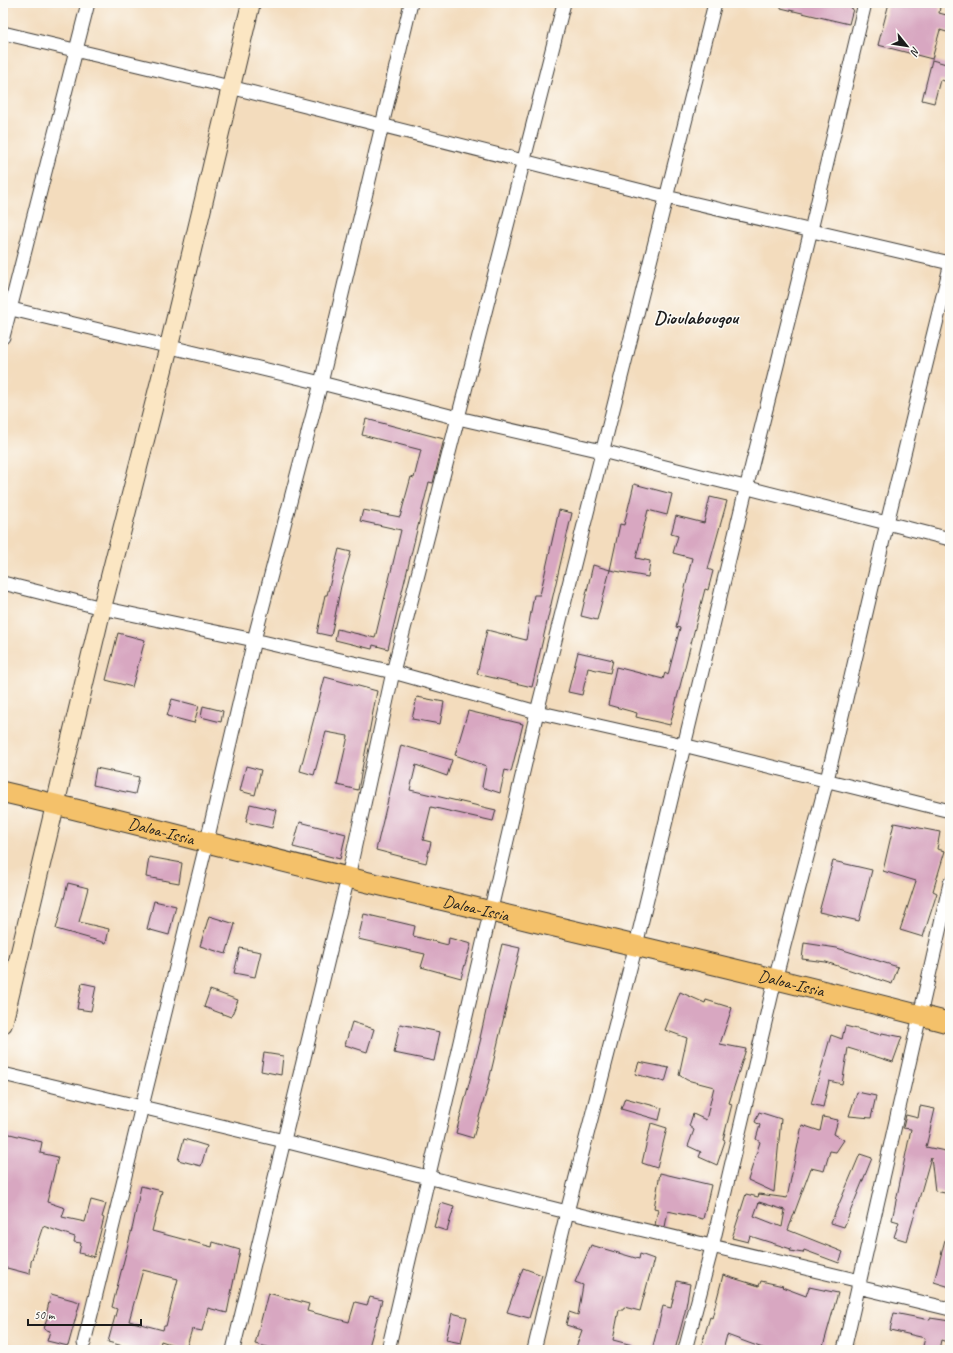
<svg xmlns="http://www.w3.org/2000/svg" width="953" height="1353" font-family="Caveat,sans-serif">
	<rect width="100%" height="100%" fill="#fdfcf7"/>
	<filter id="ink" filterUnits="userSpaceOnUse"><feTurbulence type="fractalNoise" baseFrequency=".025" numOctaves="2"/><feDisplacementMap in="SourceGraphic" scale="8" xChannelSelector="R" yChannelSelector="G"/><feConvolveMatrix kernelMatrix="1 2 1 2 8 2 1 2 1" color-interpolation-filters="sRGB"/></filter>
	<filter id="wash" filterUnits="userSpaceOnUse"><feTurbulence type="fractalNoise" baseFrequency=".012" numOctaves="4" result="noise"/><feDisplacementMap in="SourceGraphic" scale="16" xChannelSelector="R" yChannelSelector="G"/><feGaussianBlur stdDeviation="0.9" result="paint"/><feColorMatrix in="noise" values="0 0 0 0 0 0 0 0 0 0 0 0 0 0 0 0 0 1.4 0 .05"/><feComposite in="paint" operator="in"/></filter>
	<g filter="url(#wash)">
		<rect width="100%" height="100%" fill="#f3dcbd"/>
		<g id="blocks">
			<!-- building -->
			<path fill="#d8a7c1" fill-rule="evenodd" d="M 781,3 L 852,3 L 851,8 L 853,9 L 849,24 L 781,8 Z
				M 889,3 L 923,3 L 940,7 L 939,13 L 950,16 L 950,33 L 940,30 L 932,59 L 878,45 Z
				M 932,60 L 950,65 L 950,82 L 940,80 L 934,103 L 922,100 Z
				M 366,419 L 444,439 L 433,483 L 429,482 L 419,522 L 388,649 L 373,645 L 372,649 L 335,640 L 337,629 L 375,638 L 401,530 L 360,521 L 363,510 L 400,517 L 411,477 L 414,478 L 421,450 L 362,435 Z
				M 634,484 L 672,494 L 667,515 L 648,510 L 636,558 L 650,561 L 648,577 L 610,570 L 620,524 L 624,525 Z
				M 710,497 L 727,501 L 708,569 L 713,571 L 708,590 L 705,589 L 670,725 L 636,717 L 637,713 L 608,705 L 616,667 L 663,679 L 665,673 L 668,675 L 680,628 L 676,627 L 692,558 L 673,553 L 678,536 L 671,534 L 676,516 L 704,523 Z
				M 559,510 L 572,513 L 532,687 L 477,674 L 487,630 L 526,640 L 534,595 L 540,595 Z
				M 339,549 L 351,552 L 341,586 L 331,636 L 317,633 L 325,595 L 327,595 Z
				M 593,565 L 610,570 L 597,620 L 581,616 Z
				M 118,633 L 145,640 L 132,687 L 106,680 Z
				M 578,652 L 613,660 L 610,673 L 588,668 L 582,695 L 568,692 Z
				M 325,677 L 377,691 L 358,790 L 337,785 L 348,736 L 326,732 L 314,775 L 300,771 Z
				M 417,697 L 444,702 L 440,724 L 412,719 Z
				M 172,699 L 199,706 L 194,723 L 167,716 Z
				M 203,706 L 223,711 L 221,722 L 201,717 Z
				M 468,711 L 523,724 L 511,772 L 505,770 L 500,793 L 482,787 L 486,766 L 455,755 Z
				M 401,745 L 452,760 L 447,776 L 416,765 L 410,790 L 496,810 L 493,821 L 431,807 L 423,840 L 431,842 L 426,863 L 376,850 Z
				M 246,766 L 261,770 L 255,795 L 240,791 Z
				M 96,768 L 139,777 L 135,794 L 93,785 Z
				M 250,804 L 276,810 L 272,828 L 246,822 Z
				M 300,822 L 346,834 L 340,859 L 293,847 Z
				M 894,823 L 940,832 L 937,849 L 945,851 L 933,891 L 937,893 L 923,937 L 900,930 L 916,881 L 883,871 Z
				M 149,857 L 182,863 L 179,883 L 146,877 Z
				M 833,861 L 872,870 L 859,921 L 819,912 Z
				M 68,883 L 88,888 L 79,922 L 109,929 L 106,943 L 56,929 Z
				M 154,901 L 176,906 L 169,935 L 147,929 Z
				M 364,914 L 415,926 L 413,936 L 448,945 L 449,938 L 471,944 L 461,978 L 421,967 L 425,954 L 358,939 Z
				M 209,916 L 235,924 L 226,954 L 200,946 Z
				M 804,943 L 837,948 L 898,967 L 892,984 L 826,962 L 802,959 Z
				M 502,944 L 520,948 L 487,1089 L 473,1138 L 456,1133 L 481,1038 L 480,1038 L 490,993 Z
				M 240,948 L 261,952 L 255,977 L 234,973 Z
				M 82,983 L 96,986 L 91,1011 L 77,1009 Z
				M 210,990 L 238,1000 L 231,1017 L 204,1007 Z
				M 680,992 L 705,1003 L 706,1000 L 732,1008 L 720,1044 L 746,1049 L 729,1103 L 732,1104 L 723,1140 L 725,1141 L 717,1165 L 699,1157 L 701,1152 L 688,1146 L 694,1130 L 689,1126 L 693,1114 L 706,1120 L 714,1087 L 687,1080 L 679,1075 L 687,1038 L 665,1030 Z
				M 352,1022 L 374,1029 L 367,1052 L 345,1045 Z
				M 400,1024 L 440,1032 L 434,1061 L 394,1053 Z
				M 845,1026 L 881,1035 L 882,1033 L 902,1037 L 893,1062 L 848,1048 L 842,1084 L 829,1081 L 823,1107 L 811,1104 L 831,1035 L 842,1039 Z
				M 264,1053 L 283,1056 L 281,1075 L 261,1071 Z
				M 639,1062 L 669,1068 L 665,1082 L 635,1074 Z
				M 857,1092 L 876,1096 L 871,1118 L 849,1116 Z
				M 625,1098 L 662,1108 L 659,1120 L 621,1109 Z
				M 920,1106 L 935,1109 L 926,1147 L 950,1152 L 950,1194 L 935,1191 L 931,1157 L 907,1241 L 894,1237 L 899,1222 L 892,1220 L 911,1129 L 903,1128 L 906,1115 L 918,1118 Z
				M 759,1112 L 781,1119 L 774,1192 L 748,1180 L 760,1142 L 756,1139 L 760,1125 L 755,1122 Z
				M 823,1117 L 838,1120 L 834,1134 L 844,1140 L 836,1152 L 830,1151 L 824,1171 L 811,1168 L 788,1230 L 843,1252 L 839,1263 L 804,1250 L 803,1253 L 790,1251 L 791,1249 L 750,1236 L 748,1242 L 732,1238 L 746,1194 L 758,1197 L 759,1194 L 787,1198 L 802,1125 L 820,1131 ZM 759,1202 L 785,1210 L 782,1227 L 754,1216 Z
				M 651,1123 L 667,1128 L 657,1168 L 642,1163 Z
				M 6,1133 L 42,1142 L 40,1153 L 58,1157 L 47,1202 L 65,1208 L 62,1217 L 85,1222 L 91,1200 L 106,1204 L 102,1217 L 104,1218 L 94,1257 L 79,1253 L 81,1243 L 74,1242 L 75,1237 L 43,1226 L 31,1262 L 30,1274 L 3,1267 L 3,1143 Z
				M 184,1139 L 207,1146 L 201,1166 L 178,1160 Z
				M 860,1154 L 872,1158 L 844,1227 L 831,1223 Z
				M 660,1173 L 711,1185 L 703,1219 L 668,1211 L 665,1227 L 655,1225 L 658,1209 L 654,1208 Z
				M 141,1186 L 162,1191 L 152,1231 L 212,1247 L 213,1242 L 240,1250 L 227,1313 L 208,1308 L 202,1331 L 192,1329 L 186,1349 L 161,1341 L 159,1350 L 134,1350 L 134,1349 L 108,1342 L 117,1309 L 112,1307 L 133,1225 ZM 143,1270 L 178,1279 L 166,1326 L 164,1326 L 163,1330 L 129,1321 Z
				M 441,1203 L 454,1207 L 447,1231 L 434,1227 Z
				M 946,1236 L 950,1237 L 950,1287 L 934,1282 Z
				M 591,1245 L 639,1259 L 640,1254 L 654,1259 L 640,1311 L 624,1307 L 623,1310 L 619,1310 L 613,1340 L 636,1346 L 635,1350 L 575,1350 L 582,1330 L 566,1325 L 569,1312 L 578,1315 L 583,1285 L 575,1282 Z
				M 523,1268 L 542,1275 L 529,1318 L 507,1312 Z
				M 723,1275 L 759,1286 L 761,1281 L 783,1286 L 782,1287 L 806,1296 L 809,1287 L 838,1293 L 822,1350 L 768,1350 L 727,1335 L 723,1350 L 700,1350 L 710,1317 L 712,1318 Z
				M 677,1281 L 690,1284 L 685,1312 L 675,1350 L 652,1350 L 663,1306 L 671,1308 Z
				M 268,1293 L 309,1304 L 307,1311 L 349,1322 L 355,1302 L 367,1305 L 370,1297 L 382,1300 L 368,1350 L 279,1350 L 255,1344 Z
				M 51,1294 L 80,1302 L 68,1346 L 47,1341 L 50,1331 L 44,1329 L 48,1315 L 46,1315 Z
				M 452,1313 L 467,1317 L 461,1343 L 446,1340 Z
				M 894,1313 L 930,1320 L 930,1318 L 950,1321 L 950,1343 L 941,1340 L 939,1350 L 922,1350 L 925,1338 L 890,1330 Z"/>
		</g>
	</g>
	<g filter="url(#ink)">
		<use href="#blocks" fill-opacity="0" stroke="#3c3934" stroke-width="1"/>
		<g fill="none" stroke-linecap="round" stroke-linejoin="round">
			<defs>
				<path id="street" d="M 3,33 L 230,87 L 666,197 L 950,263
					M 3,307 L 321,383 L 458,418 L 602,451 L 950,539
					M 3,337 L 88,3
					M 3,583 L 102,608 L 254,640 L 393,672 L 537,712 L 683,745 L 950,811
					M 3,1074 L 284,1141 L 567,1212 L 860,1281
					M 858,1287 L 950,1309
					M 84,1343 L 207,841 L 254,640 L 321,383 L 411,3
					M 233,1350 L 348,877 L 393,672 L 564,3
					M 388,1350 L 537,712 L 715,3
					M 534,1350 L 567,1212 L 636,945 L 746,489 L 811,230 L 865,3
					M 685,1350 L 712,1247 L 775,980 L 827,780 L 887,523 L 950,267
					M 844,1350 L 950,883"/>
				<path id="secondary" d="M 3,1024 L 102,608 L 169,346 L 251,3"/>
				<g id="primary">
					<path id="s1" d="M 3,792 C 119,819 234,850 350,878 C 550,926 751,971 950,1023"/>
				</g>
			</defs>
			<!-- street casing -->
			<use href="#street" stroke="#3c3934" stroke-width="15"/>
			<!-- secondary casing -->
			<use href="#secondary" stroke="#3c3934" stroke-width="20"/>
			<!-- primary casing -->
			<use href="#primary" stroke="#3c3934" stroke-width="22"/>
			<!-- street -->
			<use href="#street" stroke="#fff" stroke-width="13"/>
			<!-- secondary -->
			<use href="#secondary" stroke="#fbe6c3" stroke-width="18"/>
			<!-- primary -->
			<use href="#primary" stroke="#f4c16a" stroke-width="20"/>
		</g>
	</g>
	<g text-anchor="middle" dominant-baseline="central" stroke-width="3" stroke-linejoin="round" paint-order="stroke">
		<!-- street labels -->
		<g font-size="17" fill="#1c1c1c" stroke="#fdfcf7">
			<text stroke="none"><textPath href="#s1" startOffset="163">Daloa-Issia</textPath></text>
			<text stroke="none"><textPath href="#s1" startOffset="487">Daloa-Issia</textPath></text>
			<text stroke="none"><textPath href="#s1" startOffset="811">Daloa-Issia</textPath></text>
		</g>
		<!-- quarter labels -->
		<g font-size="19" font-weight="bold" fill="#1c1c1c" stroke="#fdfcf7">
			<text x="696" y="318">Dioulabougou</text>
		</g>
	</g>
	<!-- margin -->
	<rect width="953" height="1353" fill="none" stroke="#fdfcf7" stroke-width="16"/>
	<!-- north arrow -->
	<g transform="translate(907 46) rotate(120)" stroke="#fdfcf7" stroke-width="3" paint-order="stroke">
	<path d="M0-3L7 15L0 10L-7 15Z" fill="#1c1c1c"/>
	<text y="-6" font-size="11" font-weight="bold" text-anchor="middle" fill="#1c1c1c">N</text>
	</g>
	<!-- scale -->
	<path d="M28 1319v6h113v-6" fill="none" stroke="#1c1c1c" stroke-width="2"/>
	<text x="34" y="1319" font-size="12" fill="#1c1c1c" stroke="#fdfcf7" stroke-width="3" paint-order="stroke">50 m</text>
</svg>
